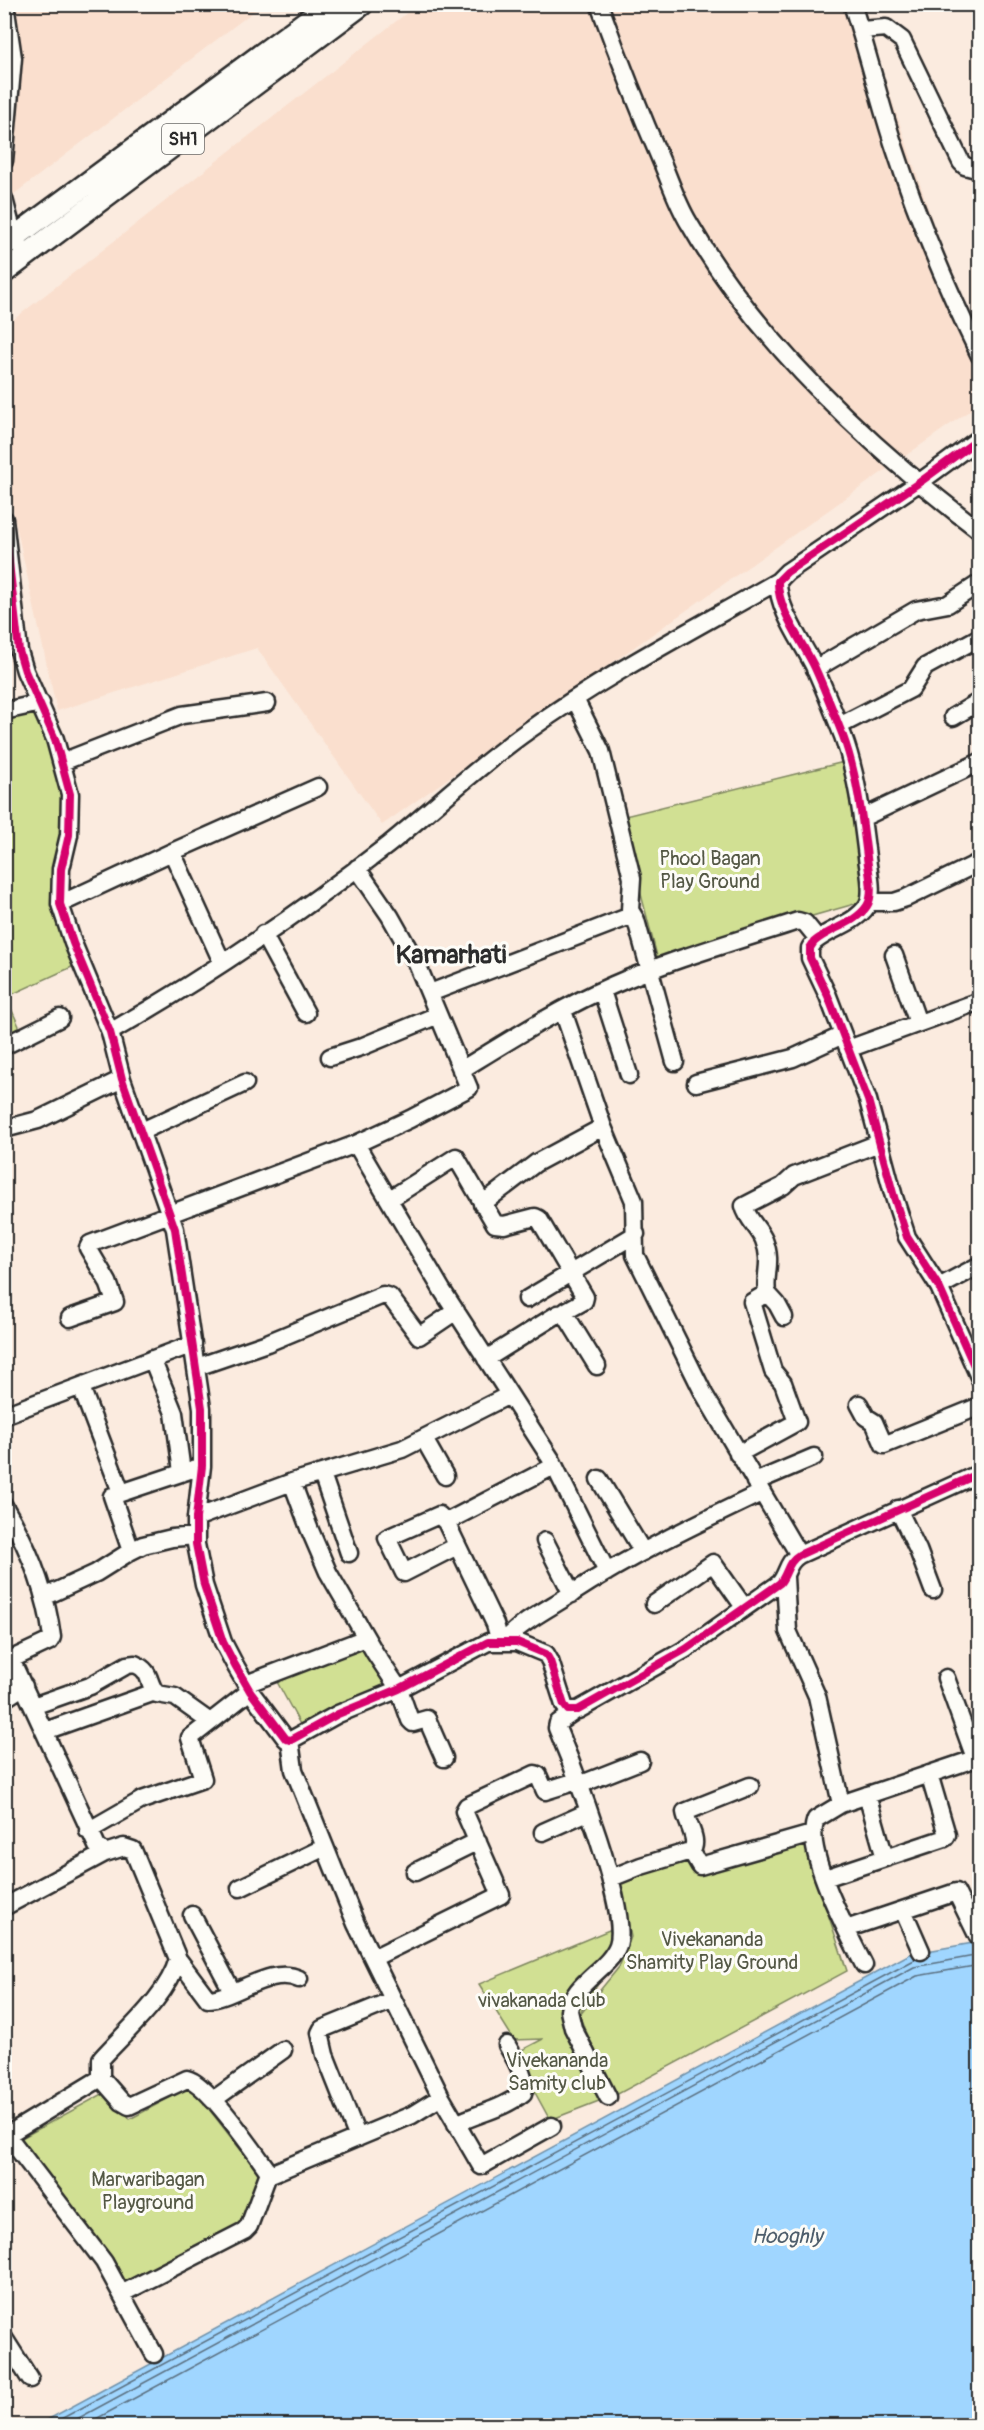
<svg xmlns="http://www.w3.org/2000/svg" width="984" height="2430" font-family="Pangolin,sans-serif">
	<rect width="100%" height="100%" fill="#fbebdf"/>
	<filter id="ink" filterUnits="userSpaceOnUse"><feTurbulence type="fractalNoise" baseFrequency=".0167" numOctaves="2"/><feDisplacementMap in="SourceGraphic" scale="12" xChannelSelector="R" yChannelSelector="G"/><feConvolveMatrix kernelMatrix="1 2 1 2 8 2 1 2 1" color-interpolation-filters="sRGB"/></filter>
	<g filter="url(#ink)">
		<!-- built -->
		<path fill="#fadfce" d="M 5,5 L 262,5 L 5,201 Z
			M 417,5 L 860,5 L 979,360 L 979,404 L 382,825 L 257,648 L 57,711 L 5,475 L 4,327 Z"/>
		<!-- green -->
		<path fill="#d1e093" stroke="#7e865f" stroke-width="1.5" d="M 38,708 L 68,800 L 59,859 L 74,966 L 6,997 L 22,1033 L 5,1042 L 5,714 Z
			M 844,762 L 865,901 L 658,960 L 621,817 Z
			M 362,1645 L 389,1689 L 301,1726 L 276,1680 Z
			M 804,1842 L 847,1971 L 616,2095 L 579,2016 L 619,1967 L 631,1937 L 620,1881 L 691,1859 Z
			M 614,1928 L 608,1968 L 570,2029 L 604,2099 L 550,2120 L 514,2054 L 543,2039 L 514,2040 L 479,1984 Z
			M 191,2086 L 261,2176 L 240,2228 L 125,2285 L 18,2140 L 108,2091 L 130,2119 Z"/>
		<!-- water -->
		<path fill="#a0d6ff" stroke="#7192aa" stroke-width="1.5" d="M 979,1942 L 979,2425 L 36,2426 L 910,1954 Z"/>
		<g fill="none" stroke-linecap="round" stroke-linejoin="round">
			<!-- shore -->
			<path stroke="#5a6f80" stroke-width="1.5" d="M 48,2426 L 916,1959
				M 64,2426 L 914,1967 L 980,1955
				M 83,2426 L 917,1976 L 980,1965"/>
			<defs>
				<path id="minor" d="M 599,4 C 619,59 640,112 663,165 C 671,184 678,205 689,223 C 758,343 870,447 980,531
					M 852,4 C 868,52 879,101 895,149 C 918,220 947,288 980,356
					M 861,30 L 886,28 L 902,40 L 961,162 L 965,166 L 980,170
					M 4,161 L 13,58 L 5,4
					M 4,199 L 14,237 L 27,256
					M 980,438 L 920,482 L 787,572 L 778,581 C 777,609 803,643 815,668 C 825,690 834,713 843,736 C 857,774 862,816 867,857 C 868,870 875,894 867,906 C 855,924 830,928 814,942 L 810,948 L 810,958 L 828,996 L 868,1100 L 894,1197 L 907,1237 L 939,1287 L 980,1379
					M 4,519 L 19,651 L 25,671 L 55,739 L 70,794 L 69,835 L 61,869 L 60,904 L 73,943 L 110,1032 L 122,1079 L 175,1229 L 202,1408 L 202,1466 L 196,1518 L 196,1544 L 204,1585 L 223,1642 L 235,1665 L 250,1691 L 286,1739 L 291,1740 L 338,1714 L 399,1689 L 488,1642 L 517,1642 L 546,1654 L 550,1661 L 564,1705 L 568,1710 L 578,1710 L 686,1649 L 780,1583 C 788,1573 787,1562 799,1555 L 980,1473
					M 815,669 L 916,610 L 948,604 L 980,583
					M 575,699 L 601,751 L 632,878 L 630,910 L 633,915
					M 4,711 L 41,703
					M 953,717 L 980,701
					M 839,726 L 911,689 L 925,667 L 980,637
					M 62,762 L 182,715 L 267,703
					M 862,818 L 980,762
					M 869,902 L 894,902 L 906,898 L 980,862
					M 60,904 L 172,852
					M 263,934 L 306,1013
					M 894,955 L 918,1023
					M 222,962 L 172,852 L 318,787
					M 602,991 L 629,1075
					M 430,993 L 633,915 L 636,920 L 675,1062
					M 563,1011 L 603,1127 L 634,1201 L 635,1255 L 704,1394 L 799,1555
					M 110,1032 C 207,977 300,913 388,845 C 435,807 479,765 529,730 C 607,674 694,629 778,581
					M 4,1046 L 60,1018
					M 848,1049 L 980,1001
					M 330,1057 L 361,1047 L 438,1015
					M 461,1070 C 510,1040 560,1008 613,985 C 672,959 737,941 798,921 L 805,923 L 818,939
					M 696,1083 L 793,1058 L 843,1035
					M 4,1129 L 38,1120 L 122,1079
					M 142,1131 L 245,1083
					M 356,1144 L 442,1290 L 551,1459 L 607,1572
					M 390,1199 L 456,1157 L 495,1224 L 504,1225 L 535,1217 L 539,1219 L 585,1297 L 584,1301 L 566,1311 L 565,1314 L 597,1366
					M 482,1204 L 536,1163 L 603,1127
					M 939,1287 L 980,1265
					M 767,1293 L 777,1304 L 784,1317
					M 527,1299 L 636,1234
					M 70,1318 L 115,1302 L 108,1282 L 88,1248 L 90,1244 L 356,1144 L 410,1119 L 469,1088 L 417,964 L 390,916 L 357,868
					M 152,1359 L 174,1413 L 182,1472
					M 486,1359 L 558,1314 L 565,1313
					M 197,1367 L 267,1343 L 383,1295 L 390,1297 L 419,1336 L 456,1311
					M 81,1387 L 121,1492
					M 859,1404 L 866,1417 L 874,1422 L 884,1445 L 980,1406
					M 4,1415 L 193,1344
					M 424,1439 L 445,1476
					M 738,1454 L 797,1422 L 783,1383 L 773,1371 L 752,1302 L 767,1293 C 764,1273 773,1263 764,1240 C 759,1228 747,1219 744,1206 L 783,1186 L 794,1176 L 879,1143
					M 322,1474 L 349,1553
					M 599,1479 L 643,1552
					M 292,1482 L 309,1528 L 328,1572 L 375,1653 L 399,1689 L 410,1720 L 413,1723 L 427,1719 L 444,1758
					M 755,1482 L 814,1457
					M 4,1506 C 28,1546 46,1590 52,1637 L 50,1641 L 16,1657 L 13,1660 L 14,1666 L 97,1846 L 105,1853 L 124,1847 L 133,1850 L 178,1959 C 168,1996 126,2031 101,2059 L 101,2078
					M 898,1509 L 918,1550 L 933,1590
					M 196,1518 L 292,1482 L 402,1449 L 509,1395
					M 446,1522 L 495,1624 L 500,1642
					M 545,1541 L 572,1594
					M 457,1546 L 404,1573 L 387,1538 L 439,1515 L 445,1521 L 448,1521 L 554,1466
					M 131,1551 L 112,1496 L 202,1466
					M 785,1577 L 788,1631 L 817,1696 L 841,1804
					M 44,1597 L 96,1573 L 131,1551 L 143,1545 L 172,1538 L 196,1536
					M 654,1604 L 713,1563 L 744,1607
					M 504,1641 C 523,1621 548,1609 571,1594 C 631,1555 696,1524 761,1493
					M 946,1678 L 975,1758
					M 246,1684 L 366,1638
					M 4,1699 L 24,1686
					M 33,1706 L 90,1686 L 127,1665 L 135,1664 C 153,1672 146,1682 157,1694 L 175,1697 L 210,1722
					M 575,1711 L 558,1723 L 557,1728 C 573,1766 630,1911 618,1945 C 609,1970 572,1983 569,2011 L 573,2028 L 608,2097
					M 45,1731 L 155,1692
					M 579,1785 L 640,1761
					M 867,1795 L 885,1858
					M 88,1831 L 142,1800 L 203,1779 L 190,1738 L 250,1691
					M 543,1832 L 588,1812
					M 691,1852 C 700,1840 687,1825 685,1812 L 750,1786
					M 415,1872 L 478,1841
					M 611,1878 L 641,1866 L 687,1852 L 693,1854 L 700,1866 L 812,1834
					M 825,1878 L 945,1838 L 947,1835 L 929,1774
					M 240,1888 L 325,1847
					M 4,1907 L 105,1853
					M 903,1910 L 921,1951
					M 192,1915 L 232,1991
					M 846,1929 L 956,1892 L 978,1937
					M 373,1958 L 501,1895 L 464,1811 L 467,1806 L 535,1774 L 538,1775 L 545,1791 L 577,1781
					M 178,1959 L 208,1999 C 233,1999 271,1965 299,1979
					M 864,1965 C 849,1935 802,1849 816,1819 L 841,1804 L 980,1757
					M 441,2097 L 481,2166 L 552,2126
					M 213,2100 L 283,2050
					M 456,2124 C 478,2113 503,2109 523,2093 C 529,2079 514,2058 507,2045
					M 4,2131 L 104,2262 L 154,2354
					M 7,2135 L 101,2078 L 122,2102 L 129,2106 L 187,2079 C 208,2083 255,2153 269,2172 L 273,2173 L 412,2115 L 441,2097 L 356,1924 L 294,1770 L 290,1740
					M 358,2138 L 325,2055 L 320,2033 L 322,2029 L 393,2000
					M 123,2293 L 244,2231 L 249,2226 L 269,2172
					M 4,2338 L 30,2379"/>
				<path id="major" d="M 4,245 L 330,4
					M 4,272 L 362,4"/>
			</defs>
			<!-- minor casing -->
			<use href="#minor" stroke="#2b2b2b" stroke-width="21"/>
			<!-- major casing -->
			<use href="#major" stroke="#2b2b2b" stroke-width="26"/>
			<!-- minor -->
			<use href="#minor" stroke="#fdfcf7" stroke-width="16"/>
			<!-- major -->
			<use href="#major" stroke="#fdfcf7" stroke-width="21"/>
			<defs>
				<path id="cycleway" d="M 980,438 L 920,482 L 787,572 L 778,581 C 777,609 803,643 815,668 C 825,690 834,713 843,736 C 857,774 862,816 867,857 C 868,870 875,894 867,906 C 855,924 830,928 814,942 L 810,948 L 810,958 L 828,996 L 868,1100 L 894,1197 L 907,1237 L 939,1287 L 980,1379
					M 4,519 L 19,651 L 25,671 L 55,739 L 70,794 L 69,835 L 61,869 L 60,904 L 73,943 L 110,1032 L 122,1079 L 175,1229 L 202,1408 L 202,1466 L 196,1518 L 196,1544 L 204,1585 L 223,1642 L 235,1665 L 250,1691 L 286,1739 L 291,1740 L 338,1714 L 399,1689 L 488,1642 L 517,1642 L 546,1654 L 550,1661 L 564,1705 L 568,1710 L 578,1710 L 686,1649 L 780,1583 C 788,1573 787,1562 799,1555 L 980,1473"/>
			</defs>
			<!-- cycleway casing -->
			<use href="#cycleway" stroke="#fdfcf7" stroke-width="11"/>
			<!-- cycleway -->
			<use href="#cycleway" stroke="#d6006c" stroke-width="8"/>
		</g>
	</g>
	<g text-anchor="middle" dominant-baseline="central" stroke-width="6" stroke-linejoin="round" paint-order="stroke">
		<!-- shield labels -->
		<rect fill="#fdfcf7" stroke="#6a6a68" stroke-width="1.5" x="162" y="124" width="42" height="30" rx="4.5"/>
		<g font-size="18" font-weight="bold" fill="#2b2b2b">
			<text x="183" y="139">SH1</text>
		</g>
		<!-- park labels -->
		<g font-size="20" fill="#545845" stroke="#fdfcf7">
			<text x="710" y="858">Phool Bagan<tspan x="710" dy="23">Play Ground</tspan></text>
			<text x="712" y="1939">Vivekananda<tspan x="712" dy="23">Shamity Play Ground</tspan></text>
			<text x="542" y="2000">vivakanada club</text>
			<text x="557" y="2060">Vivekananda<tspan x="557" dy="23">Samity club</tspan></text>
			<text x="148" y="2179">Marwaribagan<tspan x="148" dy="23">Playground</tspan></text>
		</g>
		<!-- water labels -->
		<g font-size="21" font-style="italic" fill="#4e5e6b" stroke="#fdfcf7">
			<text x="787" y="2236">Hooghly</text>
		</g>
		<!-- district labels -->
		<g font-size="26" font-weight="bold" fill="#2b2b2b" stroke="#fdfcf7">
			<text x="451" y="955">Kamarhati</text>
		</g>
	</g>
	<!-- margin -->
	<rect width="984" height="2430" fill="none" stroke="#fdfcf7" stroke-width="24"/>
	<rect x="12" y="12" width="960" height="2406" fill="none" stroke="#2b2b2b" stroke-width="2" filter="url(#ink)"/>
</svg>
